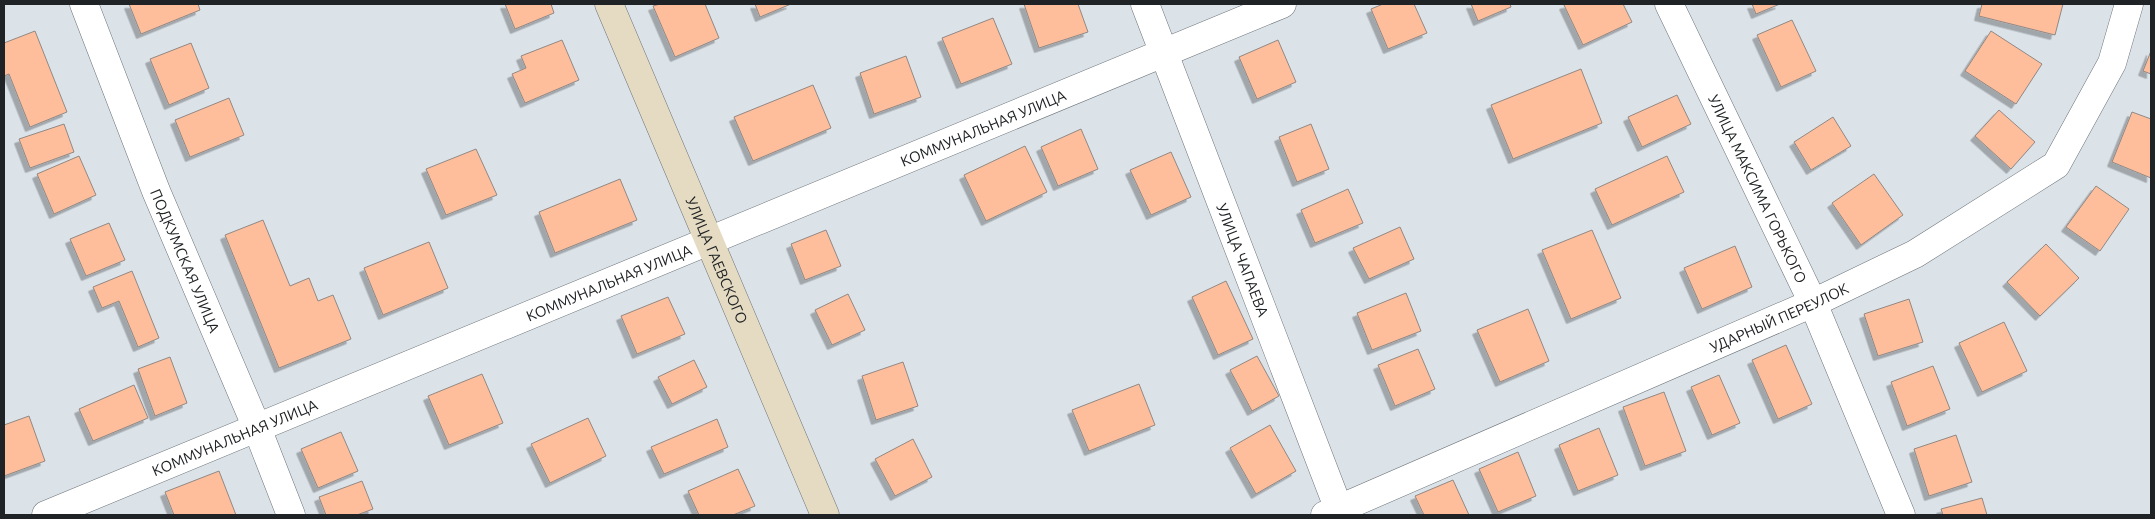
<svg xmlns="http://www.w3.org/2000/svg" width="2155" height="519" font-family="Ubuntu,sans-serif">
	<defs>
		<filter id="shadow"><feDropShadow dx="-4.5" dy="4.5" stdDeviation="0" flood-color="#0004"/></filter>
	</defs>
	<rect width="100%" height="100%" fill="#dbe3e9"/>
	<!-- building -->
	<path fill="#febd9b" stroke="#918884" filter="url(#shadow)" d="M 129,4 L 198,4 L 200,10 L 141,34 Z
		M 505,4 L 551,4 L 554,13 L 515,29 Z
		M 660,4 L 705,4 L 719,38 L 675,57 L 653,6 Z
		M 755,4 L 791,4 L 760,17 Z
		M 1024,4 L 1078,4 L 1088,32 L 1039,48 Z
		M 1383,4 L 1414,4 L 1427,33 L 1388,49 L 1371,9 Z
		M 1471,4 L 1510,4 L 1511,7 L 1478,21 Z
		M 1567,4 L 1623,4 L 1632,22 L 1583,45 L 1564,5 Z
		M 1752,4 L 1780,4 L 1756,14 Z
		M 1982,4 L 2063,4 L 2055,35 L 1979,16 Z
		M 993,18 L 1012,64 L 961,84 L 942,38 Z
		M 1792,20 L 1816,71 L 1781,87 L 1757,35 Z
		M 35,31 L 67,112 L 30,127 L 9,74 L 4,76 L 4,43 Z
		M 1991,31 L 2042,64 L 2016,104 L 1965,71 Z
		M 562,40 L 579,80 L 525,103 L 512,74 L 526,68 L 521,56 Z
		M 1278,40 L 1296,82 L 1257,99 L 1239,57 Z
		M 191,43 L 209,88 L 169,105 L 150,59 Z
		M 2151,51 L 2151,74 L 2143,71 Z
		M 906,56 L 921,97 L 874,114 L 860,73 Z
		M 1581,69 L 1602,123 L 1513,159 L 1491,105 Z
		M 813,85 L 831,128 L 753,161 L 734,117 Z
		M 1677,95 L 1691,124 L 1642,147 L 1628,117 Z
		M 229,98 L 244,135 L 190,157 L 175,120 Z
		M 1999,110 L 2035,142 L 2011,169 L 1975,136 Z
		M 2132,112 L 2151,119 L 2151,178 L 2112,162 Z
		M 1833,117 L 1851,146 L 1811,170 L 1794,142 Z
		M 64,124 L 74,152 L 30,168 L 19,139 Z
		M 1311,124 L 1329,169 L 1297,182 L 1279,137 Z
		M 1081,129 L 1098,169 L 1058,186 L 1041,147 Z
		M 1025,146 L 1047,192 L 986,221 L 964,175 Z
		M 476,149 L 497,195 L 446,215 L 426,169 Z
		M 1171,152 L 1191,197 L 1151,215 L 1130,170 Z
		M 79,156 L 96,195 L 54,214 L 37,174 Z
		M 1667,156 L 1684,192 L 1612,225 L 1595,189 Z
		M 1874,174 L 1903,215 L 1861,245 L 1832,203 Z
		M 620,179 L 637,220 L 555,253 L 539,212 Z
		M 2096,186 L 2129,209 L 2100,251 L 2066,227 Z
		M 1348,189 L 1363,223 L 1315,243 L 1301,210 Z
		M 263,220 L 290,286 L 309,278 L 318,301 L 333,295 L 351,339 L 279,368 L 225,235 Z
		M 109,223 L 125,260 L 86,276 L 70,239 Z
		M 1400,227 L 1414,259 L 1369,279 L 1353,248 Z
		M 826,230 L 841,266 L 805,280 L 791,244 Z
		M 1592,230 L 1621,298 L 1571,319 L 1542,250 Z
		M 429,242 L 448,288 L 383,315 L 364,268 Z
		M 2046,244 L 2079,278 L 2040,316 L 2007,282 Z
		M 1735,246 L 1752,287 L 1702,309 L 1684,268 Z
		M 132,271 L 159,338 L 138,347 L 119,301 L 102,308 L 93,287 Z
		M 1226,281 L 1253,339 L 1218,355 L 1192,297 Z
		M 1406,293 L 1421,331 L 1372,350 L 1357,313 Z
		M 848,294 L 865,330 L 832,345 L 815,310 Z
		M 668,297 L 685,334 L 637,354 L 621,316 Z
		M 1909,299 L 1923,342 L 1878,356 L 1864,314 Z
		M 1528,309 L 1549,361 L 1500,382 L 1477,330 Z
		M 2004,322 L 2027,371 L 1982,392 L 1959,343 Z
		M 1786,345 L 1812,404 L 1778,419 L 1752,360 Z
		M 1418,349 L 1435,389 L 1395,406 L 1378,365 Z
		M 1257,356 L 1279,396 L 1252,411 L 1230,370 Z
		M 170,357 L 187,403 L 155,416 L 138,369 Z
		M 694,360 L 707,387 L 672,404 L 658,377 Z
		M 903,362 L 918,406 L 876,420 L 862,376 Z
		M 1933,366 L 1950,409 L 1907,426 L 1891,382 Z
		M 482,374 L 503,423 L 449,445 L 428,396 Z
		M 1719,375 L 1740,423 L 1712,435 L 1691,387 Z
		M 1139,384 L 1155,425 L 1089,451 L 1072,410 Z
		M 134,385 L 148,418 L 93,441 L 79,409 Z
		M 1664,392 L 1686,451 L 1645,466 L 1623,407 Z
		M 29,416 L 45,461 L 4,476 L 4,425 Z
		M 588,418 L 606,456 L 550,483 L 531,444 Z
		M 717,419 L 728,447 L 664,474 L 651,447 Z
		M 1270,425 L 1296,471 L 1256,494 L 1230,448 Z
		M 1599,428 L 1618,475 L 1578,491 L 1559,445 Z
		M 341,432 L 358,471 L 318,488 L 301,449 Z
		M 1956,435 L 1972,482 L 1929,496 L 1914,449 Z
		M 913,439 L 932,477 L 895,496 L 875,459 Z
		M 1518,452 L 1536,496 L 1498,512 L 1479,469 Z
		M 738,469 L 755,506 L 733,515 L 699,515 L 688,491 Z
		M 219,471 L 236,515 L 174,515 L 165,492 Z
		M 1453,480 L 1469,515 L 1424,515 L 1415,496 Z
		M 362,481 L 373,509 L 357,515 L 326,515 L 319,497 Z
		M 1982,498 L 1987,515 L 1943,515 L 1941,509 Z"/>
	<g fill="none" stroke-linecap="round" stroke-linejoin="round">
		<defs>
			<g id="minor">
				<path id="s1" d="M 84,4 L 156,191 L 257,428 L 291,515"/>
				<path id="s2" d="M 1145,4 L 1341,515"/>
				<path id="s3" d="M 1669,4 L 1813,303 L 1901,515"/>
				<path id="s4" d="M 46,515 L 1282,4"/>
				<path id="s5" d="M 1325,515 L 1813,303 L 1915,254 L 2056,165 L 2112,63 L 2129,4"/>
			</g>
			<g id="secondary">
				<path id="s6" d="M 609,4 L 825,515"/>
			</g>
		</defs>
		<!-- minor casing -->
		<use href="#minor" stroke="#6c7379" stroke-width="29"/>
		<!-- secondary casing -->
		<use href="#secondary" stroke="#6c7379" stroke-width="29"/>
		<!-- minor -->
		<use href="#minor" stroke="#fff" stroke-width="28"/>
		<!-- secondary -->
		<use href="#secondary" stroke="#e5dac2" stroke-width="28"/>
	</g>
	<g text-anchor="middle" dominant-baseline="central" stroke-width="4.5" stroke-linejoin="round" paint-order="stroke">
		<!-- street labels -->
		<g font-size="15" fill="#202325" stroke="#e8f0f6">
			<text stroke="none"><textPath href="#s4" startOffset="1014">КОММУНАЛЬНАЯ УЛИЦА</textPath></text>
			<text stroke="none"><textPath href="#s3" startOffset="205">УЛИЦА МАКСИМА ГОРЬКОГО</textPath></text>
			<text stroke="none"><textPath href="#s6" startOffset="278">УЛИЦА ГАЕВСКОГО</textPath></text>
			<text stroke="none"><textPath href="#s2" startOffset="274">УЛИЦА ЧАПАЕВА</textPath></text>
			<text stroke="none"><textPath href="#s1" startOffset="276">ПОДКУМСКАЯ УЛИЦА</textPath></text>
			<text stroke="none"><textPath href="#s4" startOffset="609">КОММУНАЛЬНАЯ УЛИЦА</textPath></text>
			<text stroke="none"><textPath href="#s5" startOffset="495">УДАРНЫЙ ПЕРЕУЛОК</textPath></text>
			<text stroke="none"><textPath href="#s4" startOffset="204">КОММУНАЛЬНАЯ УЛИЦА</textPath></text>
		</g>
	</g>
	<!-- border -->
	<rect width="2155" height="519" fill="none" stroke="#202325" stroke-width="10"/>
</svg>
